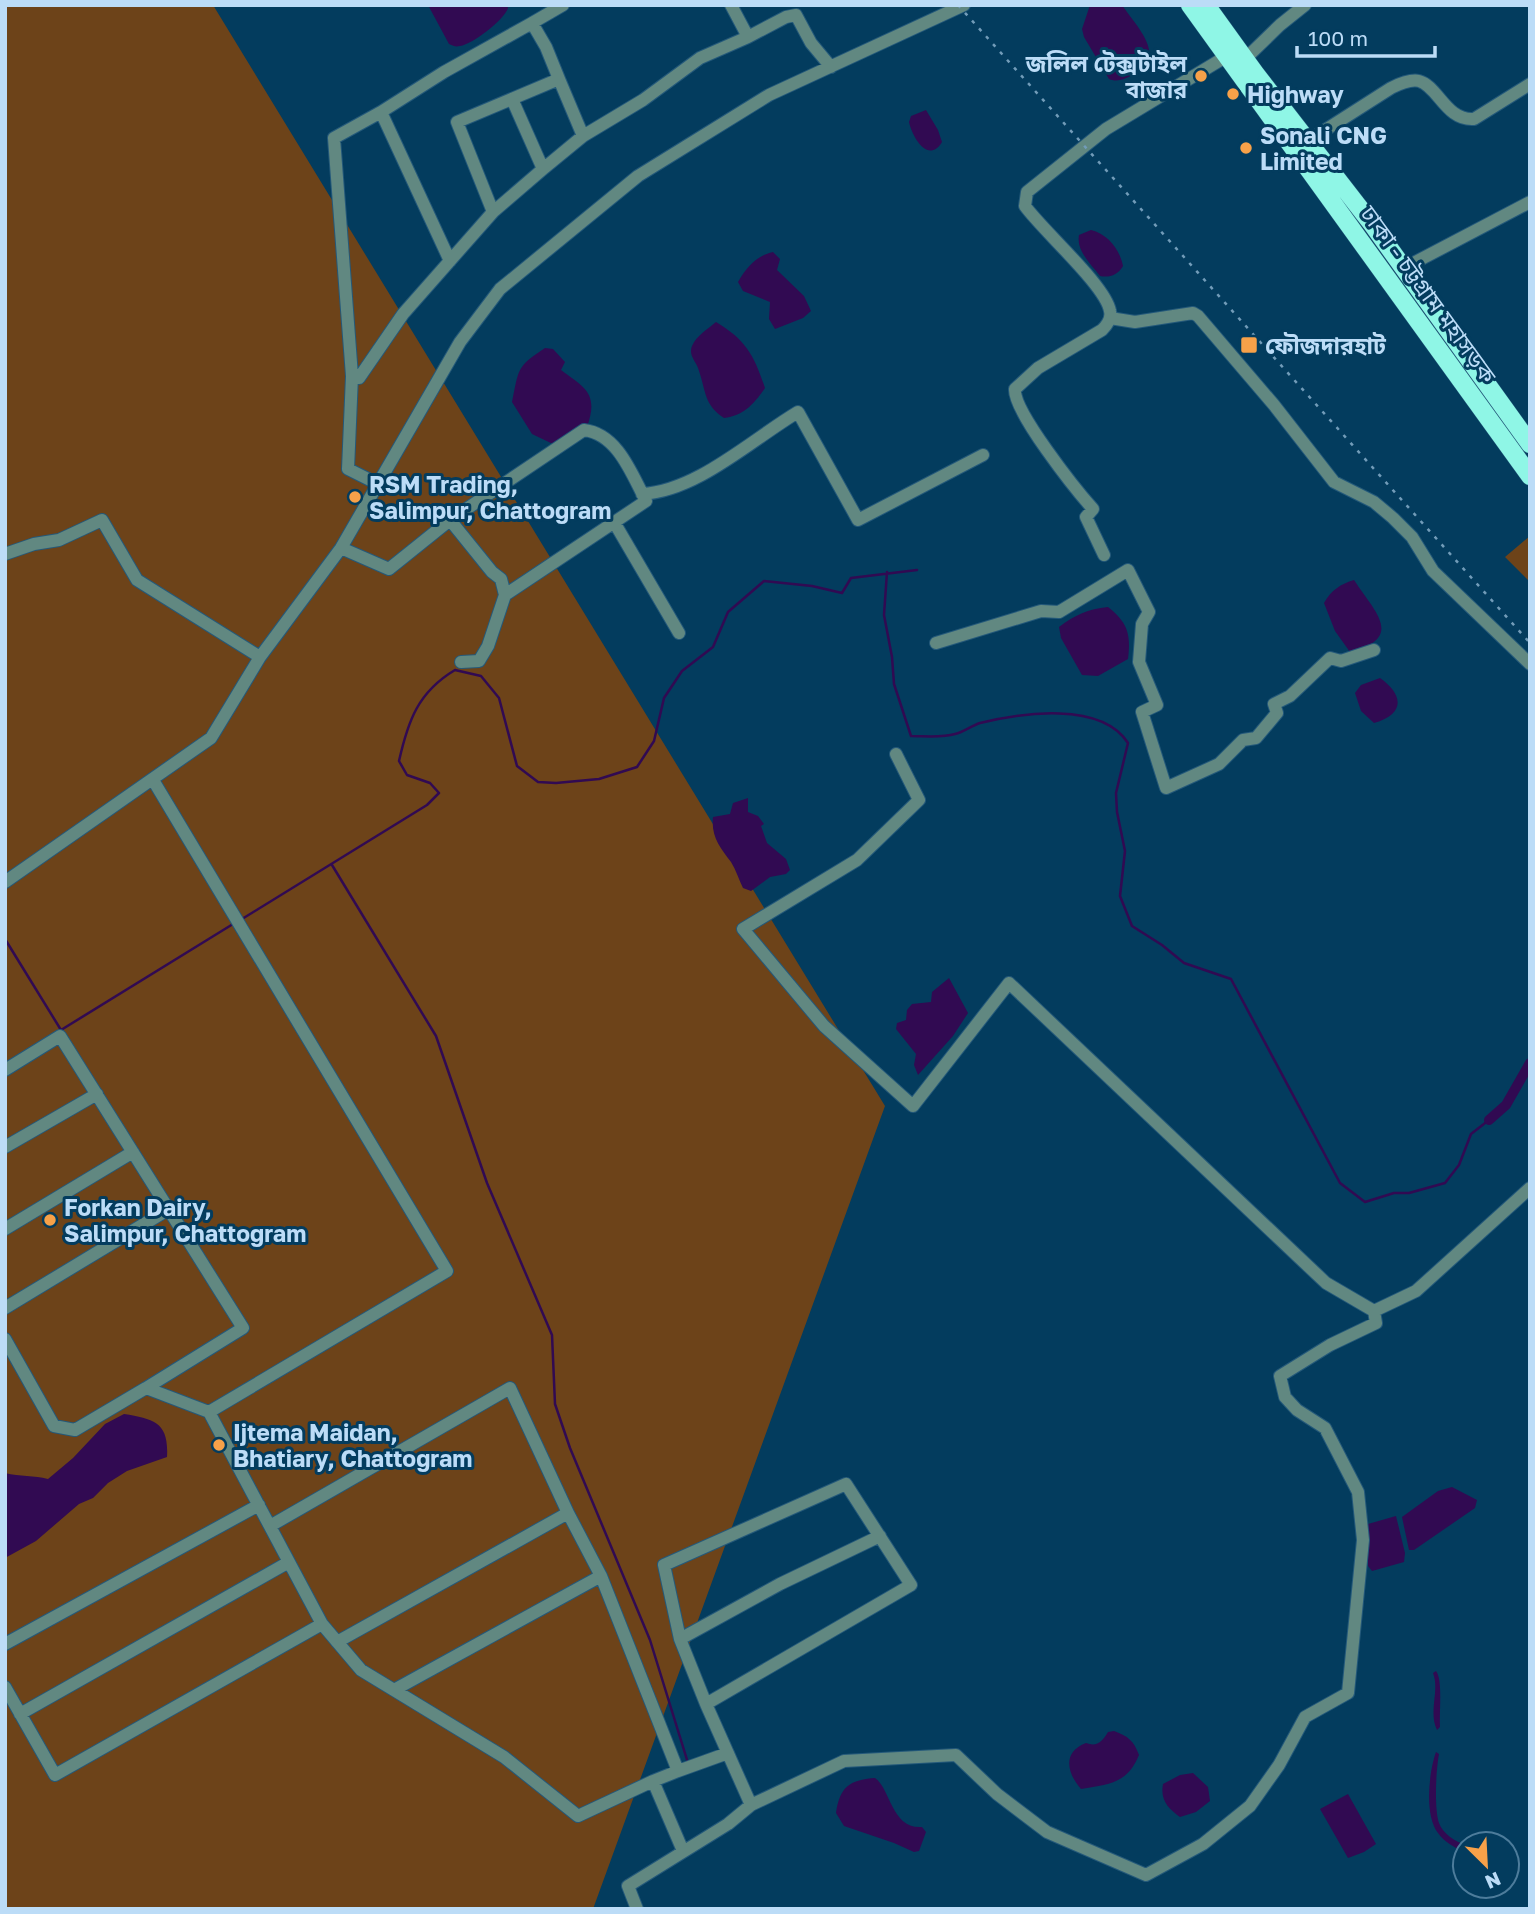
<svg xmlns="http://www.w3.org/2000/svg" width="1535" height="1914" font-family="'Golos Text','Noto Sans Bengali',sans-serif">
	<rect width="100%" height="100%" fill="#033c5e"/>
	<!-- green -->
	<path fill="#6d4319" d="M 5,5 L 213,5 L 885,1106 L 593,1909 L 5,1909 Z
		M 1530,536 L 1530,582 L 1505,557 Z"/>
	<!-- water -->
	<path fill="#310a52" d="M 428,5 L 507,5 L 508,8 C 504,20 473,44 460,46 C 455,47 454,46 449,44 Z
		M 1090,5 L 1122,5 C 1136,26 1168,56 1135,74 C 1127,78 1118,83 1109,79 L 1084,37 L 1082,29 Z
		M 926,110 L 938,130 L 942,142 C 928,165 912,136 909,122 L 911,116 Z
		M 1091,230 C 1108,234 1120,250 1123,266 C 1118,275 1109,278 1100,276 C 1091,264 1076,251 1079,235 Z
		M 773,252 L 780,259 L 777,270 L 804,296 L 811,311 L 803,318 L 775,329 L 769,319 L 770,302 L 743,291 L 738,282 C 747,267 756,256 773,252 Z
		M 716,322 C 746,340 754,355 765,388 C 753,405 744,415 724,418 C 704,405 706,391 699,371 C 697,362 688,356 692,346 C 697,335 708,329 716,322 Z
		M 545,348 L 553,349 L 565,362 L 561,370 C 585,388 599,393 587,427 L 555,445 L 532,434 L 512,402 C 519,369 516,367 545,348 Z
		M 1354,580 C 1374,611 1406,638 1350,652 L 1335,631 L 1324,603 C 1331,590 1341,584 1354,580 Z
		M 1108,607 C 1128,623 1131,634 1128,659 L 1098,676 L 1082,675 L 1061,638 L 1059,627 C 1075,615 1088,609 1108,607 Z
		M 1380,678 C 1404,695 1405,714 1374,723 L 1361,711 L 1355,693 L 1361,685 Z
		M 748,798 L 748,812 L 758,816 L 764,824 L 761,826 L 767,843 L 786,859 L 790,870 L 786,874 L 770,877 L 751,891 L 743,888 C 739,880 736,870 731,862 C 720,847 711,837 713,817 L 730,814 L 733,803 Z
		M 949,978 L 968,1013 L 953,1036 L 918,1075 L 914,1065 L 916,1054 L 896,1029 L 897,1023 L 906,1020 L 907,1010 L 912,1004 L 931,1002 L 932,992 Z
		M 124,1414 C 155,1419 169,1423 167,1457 L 127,1471 L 108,1483 L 93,1498 L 79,1504 L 36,1541 L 5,1558 L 5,1473 C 20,1477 34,1475 48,1479 L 73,1458 L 105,1424 Z
		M 1452,1487 L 1477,1500 L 1475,1508 L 1414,1550 L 1409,1550 L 1402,1517 L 1438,1491 Z
		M 1396,1516 L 1405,1553 L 1404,1562 L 1372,1571 L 1368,1566 L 1368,1524 Z
		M 1436,1671 C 1443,1680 1439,1713 1440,1727 L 1437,1730 C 1428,1711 1440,1691 1433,1673 Z
		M 1114,1731 C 1128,1736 1134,1741 1139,1755 C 1127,1784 1109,1784 1081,1789 C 1067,1773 1062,1752 1086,1743 C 1097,1747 1102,1742 1108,1732 Z
		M 1436,1752 L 1439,1754 C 1436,1770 1434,1808 1439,1823 C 1443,1834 1455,1841 1465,1845 L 1465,1853 C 1456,1848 1444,1842 1438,1833 C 1424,1815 1429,1772 1436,1752 Z
		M 1193,1773 L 1208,1787 L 1210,1801 L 1196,1812 L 1180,1817 C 1168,1808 1160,1800 1163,1784 L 1180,1775 Z
		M 875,1778 C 891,1789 891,1829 922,1827 L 926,1832 L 919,1851 L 914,1852 L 894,1843 L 844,1826 L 836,1813 C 840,1787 849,1780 875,1778 Z
		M 1348,1794 L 1376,1844 L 1364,1852 L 1348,1858 L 1320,1809 Z"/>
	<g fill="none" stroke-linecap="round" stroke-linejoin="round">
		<!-- stream -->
		<path stroke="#310a52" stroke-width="2.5" d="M 887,572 L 884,615 L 892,657 L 894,684 L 911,736 C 925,736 942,738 955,734 C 964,732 971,726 980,723 C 1021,713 1101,701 1128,743 L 1116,793 L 1117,812 L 1125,851 L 1120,896 L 1132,926 L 1162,945 L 1184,963 L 1231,979 L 1340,1183 L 1365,1202 L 1394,1193 L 1409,1193 L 1445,1183 L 1459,1165 L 1471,1134 L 1489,1120
			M 332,865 L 436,1036 L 487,1183 L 552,1335 L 555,1404 L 570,1448 L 650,1640 L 688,1763
			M 242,919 L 427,805 L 439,793 L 430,783 L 407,775 L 399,761 C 408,721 418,692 455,670 L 481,676 L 499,698 L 517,766 L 538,782 L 556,783 L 599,779 L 637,767 L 654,741 L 664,698 L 682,671 L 713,647 L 728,612 L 764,581 L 812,586 L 842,593 L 851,578 L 917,570
			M 5,939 L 61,1030 L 233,924"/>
		<!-- canal -->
		<path stroke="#310a52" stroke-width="10" d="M 1489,1120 L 1506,1105 L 1530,1063"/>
		<defs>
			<path id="minor" d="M 731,5 L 748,37
				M 1245,59 L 1280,25 L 1305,5
				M 559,79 L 546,47 L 532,23 L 563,5
				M 512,99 L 543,169
				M 381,112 L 444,72 L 532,23
				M 1308,141 L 1391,88 C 1399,84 1410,79 1419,81 C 1438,86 1446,121 1474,119 L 1530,84
				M 493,212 L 457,122 L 559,79 L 583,136
				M 1404,268 L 1530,202
				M 1110,318 L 1135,322 L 1193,313 L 1198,316 L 1274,405 L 1334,482 L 1374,502 L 1393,518 L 1412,537 L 1433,571 L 1530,664
				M 352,376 L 334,138 L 381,112 L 450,261
				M 378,484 L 348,469 L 352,376 L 359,378 L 403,314 L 493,212 L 543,169 L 583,136 L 643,100 L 700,58 L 748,37 L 786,17 L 796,15 L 811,43 L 831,67
				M 642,494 C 697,491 751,440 798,412 L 858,520 L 983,455
				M 450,520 L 492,572 L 501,579 L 505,595 L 488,646 L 479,661 L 461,662
				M 614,522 L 679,633
				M 341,548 L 389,569 L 450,520 L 584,430 C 618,434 632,475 646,501 L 505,595
				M 5,554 L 34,544 L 59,540 L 102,520 L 137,580 L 260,657
				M 1104,555 L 1086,517 L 1093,509 C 1076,490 1013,411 1015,389 L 1038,368 L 1102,330 C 1107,325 1112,319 1110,311 C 1106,286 1043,231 1025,206 L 1027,192 L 1106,129 L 1227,56
				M 936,643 L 1041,611 L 1059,612 L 1128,570 L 1149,612 L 1142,624 L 1139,662 L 1157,705 L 1142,712 L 1166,788 L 1219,764 L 1243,740 L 1256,738 L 1277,713 L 1274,704 L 1290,696 L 1330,658 L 1341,661 L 1374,650
				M 896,754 L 919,800 L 857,860 L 743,929 L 824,1026 L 913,1106 L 1009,983 L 1326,1283 L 1374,1311
				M 153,780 L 447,1271 L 209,1412
				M 5,882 L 211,738 L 260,657 L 341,548 L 460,342 L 500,289 L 638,176 L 769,95 L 964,5
				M 5,1070 L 60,1036 L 243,1328 L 146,1388
				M 5,1147 L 97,1094
				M 5,1229 L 133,1152
				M 5,1308 L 169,1209
				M 5,1339 L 54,1426 L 75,1430 L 146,1388 L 209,1412 L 322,1624 L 55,1775 L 5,1687
				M 270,1526 L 510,1388 L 568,1513 L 601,1576 L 678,1771 L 653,1781 L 683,1851
				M 322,1624 L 361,1670 L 504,1757 L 578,1816 L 653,1781
				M 680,1639 L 780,1584 L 880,1536
				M 337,1642 L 568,1513
				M 5,1644 L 259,1505
				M 394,1690 L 601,1576
				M 706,1704 L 680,1639 L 664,1565 L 846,1484 L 911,1585 L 706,1704 L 751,1805 L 844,1761 L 956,1755 L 997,1794 L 1047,1832 L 1146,1875 L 1203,1844 L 1250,1806 L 1279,1765 L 1305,1717 L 1348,1693 L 1363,1540 L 1358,1492 L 1325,1428 L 1297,1410 L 1285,1397 L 1280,1376 L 1330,1345 L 1376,1323 L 1374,1311 L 1416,1291 L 1530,1188
				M 20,1714 L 289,1562
				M 678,1771 L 728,1753
				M 637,1909 L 628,1886 L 728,1824 L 751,1805"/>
			<path id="highway" d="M 1190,5 L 1530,476
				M 1206,5 L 1255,73 L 1372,224 L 1530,444"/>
		</defs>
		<!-- minor casing -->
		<use href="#minor" stroke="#24597a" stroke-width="14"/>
		<!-- highway casing -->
		<use href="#highway" stroke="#24597a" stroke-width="19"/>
		<!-- minor -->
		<use href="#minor" stroke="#618881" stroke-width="12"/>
		<!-- highway -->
		<use href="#highway" stroke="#8ff6e6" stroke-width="18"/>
		<!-- rail -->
		<path stroke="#729cb9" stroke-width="2.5" stroke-dasharray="3.5 7" stroke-linecap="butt" d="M 958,5 L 1530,643"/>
	</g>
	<!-- markers -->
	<g fill="#f7a149" stroke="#033c5e" stroke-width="2.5">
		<circle cx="1201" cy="76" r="7"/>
		<circle cx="1233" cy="94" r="7"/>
		<circle cx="1246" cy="148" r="7"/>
		<rect x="1240" y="336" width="18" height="18" rx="3.5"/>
		<circle cx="355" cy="497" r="7"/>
		<circle cx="50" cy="1220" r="7"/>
		<circle cx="219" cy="1445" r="7"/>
	</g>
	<g text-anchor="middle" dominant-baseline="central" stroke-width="6" stroke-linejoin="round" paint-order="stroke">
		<!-- poi labels -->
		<g font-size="23" font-weight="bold" fill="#bcdcf7" stroke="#033c5e" text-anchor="start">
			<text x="1187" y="63" text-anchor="end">জলিল টেক্সটাইল<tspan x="1187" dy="26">বাজার</tspan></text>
			<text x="1247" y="94">Highway</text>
			<text x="1260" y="135">Sonali CNG<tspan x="1260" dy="26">Limited</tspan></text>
			<text x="1265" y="345">ফৌজদারহাট</text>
			<text x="369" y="484">RSM Trading,<tspan x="369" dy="26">Salimpur, Chattogram</tspan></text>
			<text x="64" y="1207">Forkan Dairy,<tspan x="64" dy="26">Salimpur, Chattogram</tspan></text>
			<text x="233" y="1432">Ijtema Maidan,<tspan x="233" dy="26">Bhatiary, Chattogram</tspan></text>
		</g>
		<!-- street labels -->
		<g font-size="23" fill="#bcdcf7" stroke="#033c5e">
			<text transform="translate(1429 294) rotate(54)">ঢাকা - চট্টগ্রাম মহাসড়ক</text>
		</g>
	</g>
	<!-- border -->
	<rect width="1535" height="1914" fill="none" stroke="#bcdcf7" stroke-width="14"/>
	<!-- north arrow -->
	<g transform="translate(1486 1865) rotate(156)"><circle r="33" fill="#033c5e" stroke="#4d7c9b" stroke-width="2"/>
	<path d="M0-5L12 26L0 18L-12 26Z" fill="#f7a149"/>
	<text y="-10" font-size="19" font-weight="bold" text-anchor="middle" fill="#bcdcf7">N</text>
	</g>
	<!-- scale -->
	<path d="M1297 46v10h138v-10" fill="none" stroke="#bcdcf7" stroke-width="3.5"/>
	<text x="1308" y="46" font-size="21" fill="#bcdcf7" stroke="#033c5e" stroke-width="5" paint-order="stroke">100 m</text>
</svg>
